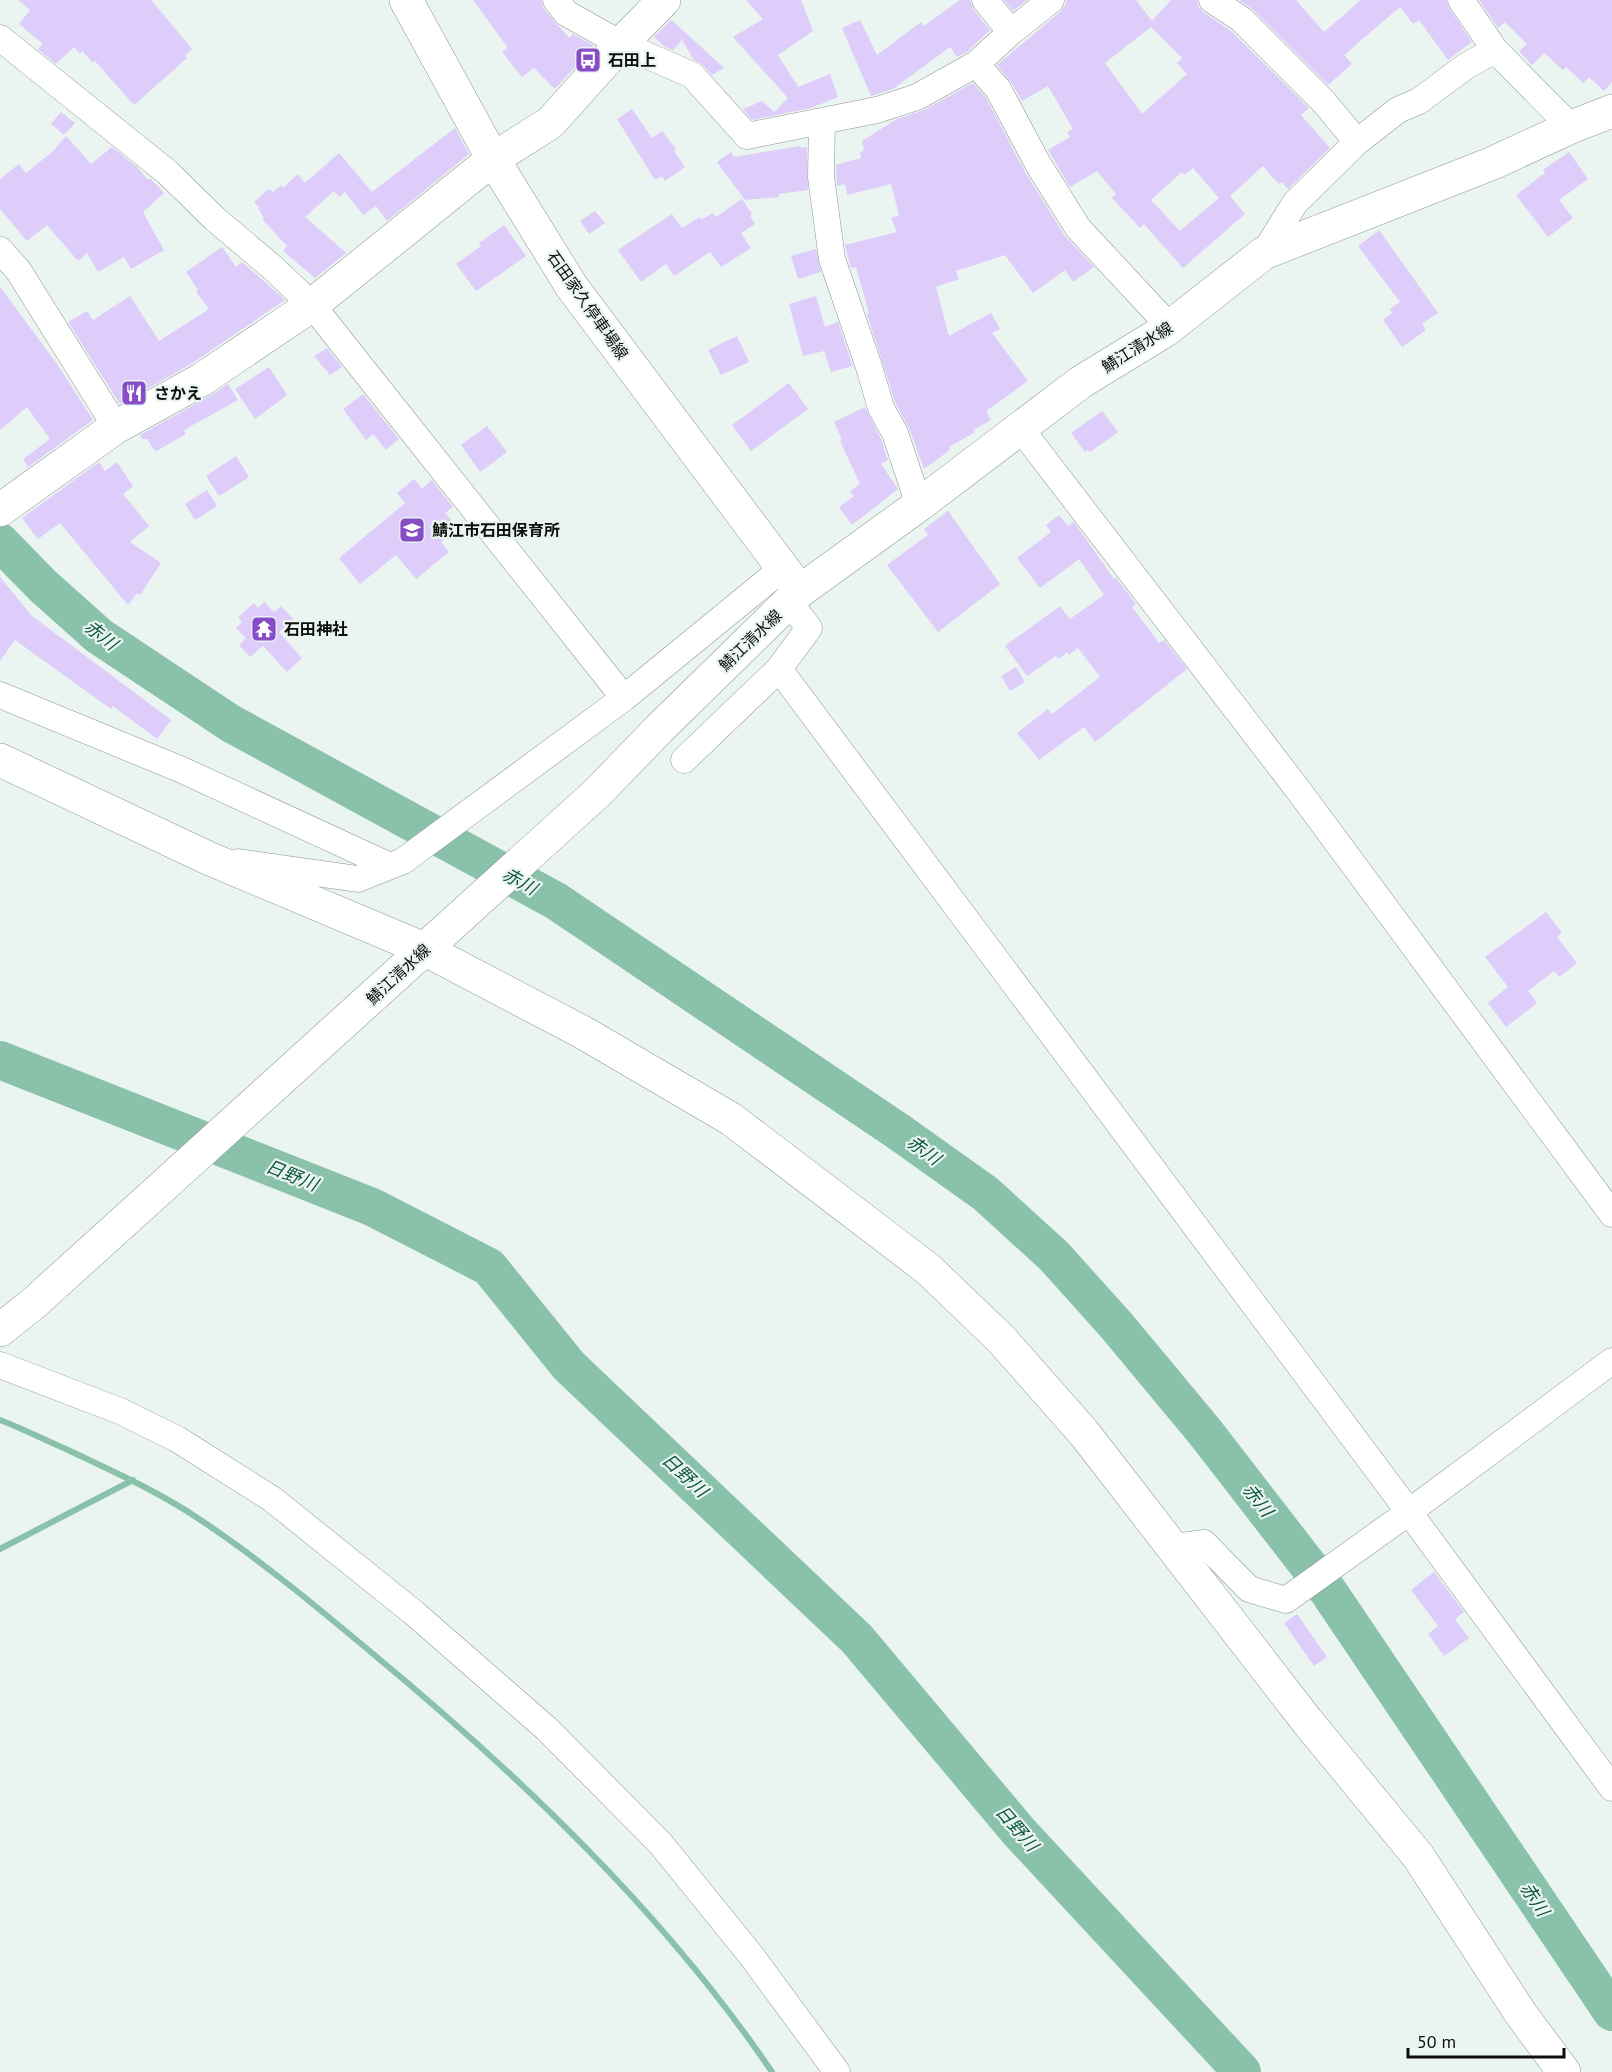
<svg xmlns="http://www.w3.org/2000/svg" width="1612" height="2072" font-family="'PT Sans','Noto Sans JP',sans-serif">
	<rect width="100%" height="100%" fill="#eaf4f0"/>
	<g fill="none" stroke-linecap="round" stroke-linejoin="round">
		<!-- stream -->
		<path stroke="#89c1aa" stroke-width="6" d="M 0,1420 C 22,1428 44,1440 66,1449 C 112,1471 160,1492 202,1521 C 262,1561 317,1607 372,1653 C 519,1775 665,1914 772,2072
			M 0,1549 L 133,1480"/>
		<!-- river -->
		<path stroke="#89c1aa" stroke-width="38" d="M 0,542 L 43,586 L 99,636 L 230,723 L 556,901 L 899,1132 L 986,1194 L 1054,1256 L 1116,1325 L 1205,1432 L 1328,1591 L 1612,2012
			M 0,1060 L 372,1207 L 489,1267 L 569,1366 L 857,1639 L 1020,1833 L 1242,2072"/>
	</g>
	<!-- building -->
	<path fill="#deccfa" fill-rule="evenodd" d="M 18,0 L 151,0 L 192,49 L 185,56 L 187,58 L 134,105 L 95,61 L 93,63 L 82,51 L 80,54 L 74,47 L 56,64 L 38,49 L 43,44 L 19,24 L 30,10 Z
		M 473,0 L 541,0 L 544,9 L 569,38 L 573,34 L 594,46 L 555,89 L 534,68 L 522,77 L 502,52 L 508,48 Z
		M 746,0 L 801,0 L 813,31 L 778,55 L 798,87 L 830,74 L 838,97 L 811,108 L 752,120 L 743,109 L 762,101 L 774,112 L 788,98 L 733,37 L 763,19 Z
		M 960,0 L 970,0 L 973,9 L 990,30 L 967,52 L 957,57 L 950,47 L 893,89 L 871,96 L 842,28 L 860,20 L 877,55 L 921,22 L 924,26 Z
		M 1004,0 L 1027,0 L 1013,11 Z
		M 1066,0 L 1136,0 L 1152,21 L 1171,0 L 1197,0 L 1199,7 L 1203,12 L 1231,31 L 1309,108 L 1301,115 L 1330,148 L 1288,189 L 1282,182 L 1279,184 L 1263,166 L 1230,196 L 1245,214 L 1183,268 L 1144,224 L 1140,228 L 1112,198 L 1116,194 L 1097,171 L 1070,187 L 1048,150 L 1070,137 L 1067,132 L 1073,129 L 1048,86 L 1022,101 L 1011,82 L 997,65 L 1060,12 L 1065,6 ZM 1151,27 L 1182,58 L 1177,63 L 1187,74 L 1142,114 L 1105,63 ZM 1193,168 L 1219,198 L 1180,231 L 1151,200 L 1182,172 L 1185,175 Z
		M 1239,0 L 1296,0 L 1324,32 L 1361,0 L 1446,0 L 1449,8 L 1472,42 L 1448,60 L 1419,20 L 1413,24 L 1400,7 L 1344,55 L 1352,64 L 1328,85 L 1251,8 Z
		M 1479,0 L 1612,0 L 1612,82 L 1604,91 L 1589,77 L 1583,83 L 1566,67 L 1563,70 L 1544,53 L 1532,65 L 1519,51 L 1527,44 L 1505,22 L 1498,28 Z
		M 671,20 L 676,24 L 724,68 L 712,75 L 703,65 L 694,60 L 682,40 L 673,50 L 665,47 L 654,37 Z
		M 973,83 L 986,98 L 1025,172 L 1065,236 L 1094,267 L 1073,282 L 1065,270 L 1033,293 L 1005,255 L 956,271 L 959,279 L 936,287 L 949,336 L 991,313 L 1000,329 L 992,333 L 1028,381 L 986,411 L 991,420 L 973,430 L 975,432 L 949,447 L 950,450 L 924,469 L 909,428 L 895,402 L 867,314 L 869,313 L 856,267 L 851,268 L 845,245 L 897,232 L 891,218 L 899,215 L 891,184 L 847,195 L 845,184 L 837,186 L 836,165 L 861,158 L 860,152 L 864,151 L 862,141 L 897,119 L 924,110 Z
		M 632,109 L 652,138 L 662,131 L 676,149 L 674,151 L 685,167 L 665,181 L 662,176 L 655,180 L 617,119 Z
		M 61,112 L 75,123 L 64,135 L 51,124 Z
		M 455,128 L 469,154 L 387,221 L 376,206 L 363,215 L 345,192 L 339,197 L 334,191 L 305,217 L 346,253 L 315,278 L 283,251 L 287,246 L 262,219 L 264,218 L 258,208 L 259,207 L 254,202 L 269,189 L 273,192 L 281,185 L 283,188 L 298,174 L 305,183 L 339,153 L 372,192 Z
		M 66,136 L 91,164 L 112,147 L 137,167 L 148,180 L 151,178 L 152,180 L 164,193 L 143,212 L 164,250 L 131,269 L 124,257 L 98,272 L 87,253 L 78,261 L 47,225 L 27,241 L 0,209 L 0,179 L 19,164 L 26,173 L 52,152 Z
		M 800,146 L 800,148 L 807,147 L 808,190 L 779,194 L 779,197 L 745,200 L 717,162 L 731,152 L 734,157 Z
		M 1569,152 L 1588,179 L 1559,200 L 1573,218 L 1548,237 L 1516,195 L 1545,173 L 1543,170 Z
		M 742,199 L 752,214 L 750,216 L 755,224 L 741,233 L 751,248 L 721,267 L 710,252 L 674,276 L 666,264 L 641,282 L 618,250 L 672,214 L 682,228 L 700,217 L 701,220 L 713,213 L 716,217 Z
		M 595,211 L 605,223 L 589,234 L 580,221 Z
		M 504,225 L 526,256 L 476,291 L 456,264 L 481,246 L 479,243 Z
		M 1379,230 L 1438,313 L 1422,324 L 1426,330 L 1402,347 L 1383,320 L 1392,313 L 1390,309 L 1400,302 L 1358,246 Z
		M 222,247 L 236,267 L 242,262 L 285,300 L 191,364 L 120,404 L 68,322 L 87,311 L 93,320 L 130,296 L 159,341 L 209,309 L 196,292 L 198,290 L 186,272 Z
		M 816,249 L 821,272 L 798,279 L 791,256 Z
		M 0,287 L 57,364 L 93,420 L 28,467 L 23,459 L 50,439 L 27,407 L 0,430 Z
		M 816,296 L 825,327 L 838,322 L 854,370 L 852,366 L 831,372 L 824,351 L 803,356 L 789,304 Z
		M 737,336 L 749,362 L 721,375 L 708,350 Z
		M 327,348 L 342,367 L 330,375 L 314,356 Z
		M 269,367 L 287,395 L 255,419 L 235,389 Z
		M 789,383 L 808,409 L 751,451 L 732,425 Z
		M 228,384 L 238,400 L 184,430 L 186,434 L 160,449 L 155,451 L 147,439 L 142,439 L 140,435 L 210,396 Z
		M 363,394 L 399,439 L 386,450 L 373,434 L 366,440 L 343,409 Z
		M 865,407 L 881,439 L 888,460 L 881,464 L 898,489 L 852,525 L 839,507 L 854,496 L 850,491 L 860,484 L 840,441 L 842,440 L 834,422 Z
		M 1102,411 L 1118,432 L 1090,452 L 1088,450 L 1085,452 L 1071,433 Z
		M 487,426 L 507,452 L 480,472 L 461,445 Z
		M 236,456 L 249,477 L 219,496 L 206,476 Z
		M 99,462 L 105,471 L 117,462 L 133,486 L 123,494 L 149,526 L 130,542 L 161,563 L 140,595 L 137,593 L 128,605 L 60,523 L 38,539 L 22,518 Z
		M 414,479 L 422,489 L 432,480 L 453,507 L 445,513 L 458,528 L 441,542 L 449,552 L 416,579 L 396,555 L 360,584 L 339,558 L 405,503 L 397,493 Z
		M 207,490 L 217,506 L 195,520 L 185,504 Z
		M 948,511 L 1000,584 L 938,632 L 887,565 L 928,535 L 924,529 Z
		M 1059,515 L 1068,526 L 1074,522 L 1114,579 L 1116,578 L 1136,604 L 1132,607 L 1159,643 L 1164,640 L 1187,669 L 1095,742 L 1084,727 L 1039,760 L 1017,733 L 1048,709 L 1052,714 L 1100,677 L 1078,648 L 1069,655 L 1067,652 L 1059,659 L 1056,656 L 1027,676 L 1005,646 L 1060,606 L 1070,619 L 1104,595 L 1079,559 L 1040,588 L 1017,558 L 1051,532 L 1046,525 Z
		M 0,577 L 32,616 L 171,720 L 157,739 L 113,706 L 111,709 L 15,640 L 0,661 Z
		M 264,602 L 274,612 L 281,606 L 293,619 L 279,632 L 302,658 L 287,672 L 263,646 L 250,657 L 239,645 L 246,638 L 236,628 L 242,622 L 238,617 L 254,603 L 258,608 Z
		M 1016,667 L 1025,682 L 1010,691 L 1001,676 Z
		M 1546,912 L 1562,933 L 1557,937 L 1577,963 L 1559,977 L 1554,971 L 1528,991 L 1537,1003 L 1506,1027 L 1488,1003 L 1508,987 L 1485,957 Z
		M 1434,1572 L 1464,1612 L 1455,1619 L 1469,1638 L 1444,1656 L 1428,1634 L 1438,1626 L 1411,1590 Z
		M 1297,1614 L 1327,1657 L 1314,1666 L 1284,1623 Z"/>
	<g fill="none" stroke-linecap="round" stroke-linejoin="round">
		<defs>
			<path id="street" d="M 556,0 L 566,13 L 621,44 L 692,75 L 747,136 L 877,110 L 917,97 L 976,64 L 1011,32 L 1051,0
				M 985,0 L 1011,32
				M 1212,0 L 1241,19 L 1324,102 L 1357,142
				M 1461,0 L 1495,50 L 1571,127
				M 0,38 L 167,172 L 215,219 L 273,268 L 312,305 L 624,698
				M 976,64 L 998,89 L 1038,164 L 1078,228 L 1159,315 L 1166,330
				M 822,121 L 821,177 L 832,259 L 869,367 L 881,408 L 895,433 L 919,505
				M 0,250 L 18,270 L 116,427
				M 1264,253 L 1295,203 L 1357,142 L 1398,110 L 1419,101 L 1466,66 L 1495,50
				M 1020,428 L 1299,791 L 1612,1214
				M 779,669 L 1409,1512 L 1612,1788
				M 0,695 L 182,770 L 390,866
				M 684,760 L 779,669 L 809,628 L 789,602
				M 238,862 L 358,879 L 403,861 L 624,698 L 783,568
				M 0,1365 L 120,1411 L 177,1439 L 272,1499 L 414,1613 L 547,1729 L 660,1843 L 750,1954 L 837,2072
				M 1174,1547 L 1204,1543 L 1249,1589 L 1286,1600 L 1409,1512 L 1612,1361"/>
			<path id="secondary" d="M 406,0 L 493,159 L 572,287 L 800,591
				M 0,510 L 116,427 L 201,380 L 312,305 L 493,159 L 550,123 L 621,44 L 664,0
				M 0,760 L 208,858 L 424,949 L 584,1033 L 731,1119 L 928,1269 L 1001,1339 L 1084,1433 L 1307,1721 L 1418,1856 L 1521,2014 L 1564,2072
				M 0,1330 L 34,1303 L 597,793 L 659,729 L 800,591 L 919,505 L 1081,382 L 1166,330 L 1264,253 L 1493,163 L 1571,127 L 1612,111"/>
		</defs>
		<!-- street casing -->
		<use href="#street" stroke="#8d9692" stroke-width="27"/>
		<!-- secondary casing -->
		<use href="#secondary" stroke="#8d9692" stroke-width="34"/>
		<!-- street -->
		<use href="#street" stroke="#fff" stroke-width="26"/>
		<!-- secondary -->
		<use href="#secondary" stroke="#fff" stroke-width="33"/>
	</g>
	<!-- icons -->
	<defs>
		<symbol id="bus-square" viewBox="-11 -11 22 22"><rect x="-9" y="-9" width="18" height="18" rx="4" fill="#864dc4" stroke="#eaf4f0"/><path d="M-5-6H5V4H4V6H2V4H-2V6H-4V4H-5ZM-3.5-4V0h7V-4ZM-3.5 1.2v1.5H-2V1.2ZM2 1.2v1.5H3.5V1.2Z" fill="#fff"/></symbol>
		<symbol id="restaurant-square" viewBox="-11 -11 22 22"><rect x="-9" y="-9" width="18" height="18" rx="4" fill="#864dc4" stroke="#eaf4f0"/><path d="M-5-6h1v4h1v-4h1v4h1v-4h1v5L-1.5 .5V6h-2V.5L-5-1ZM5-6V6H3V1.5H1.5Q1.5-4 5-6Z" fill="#fff"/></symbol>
		<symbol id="school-square" viewBox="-11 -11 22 22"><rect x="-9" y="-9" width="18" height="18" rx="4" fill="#864dc4" stroke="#eaf4f0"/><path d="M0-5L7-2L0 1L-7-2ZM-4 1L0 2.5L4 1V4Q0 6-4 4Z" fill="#fff"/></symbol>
		<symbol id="temple-square" viewBox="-11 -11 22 22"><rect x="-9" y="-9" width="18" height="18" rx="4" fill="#864dc4" stroke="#eaf4f0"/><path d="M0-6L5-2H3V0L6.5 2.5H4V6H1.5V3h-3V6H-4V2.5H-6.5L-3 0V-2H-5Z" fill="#fff"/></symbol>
	</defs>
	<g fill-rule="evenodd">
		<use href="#bus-square" x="573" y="45" width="30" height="30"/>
		<use href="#restaurant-square" x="119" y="378" width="30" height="30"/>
		<use href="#school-square" x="397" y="515" width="30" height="30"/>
		<use href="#temple-square" x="249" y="614" width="30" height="30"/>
	</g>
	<g text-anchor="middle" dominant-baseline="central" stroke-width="4.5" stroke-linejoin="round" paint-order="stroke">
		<!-- poi labels -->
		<g font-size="16" font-weight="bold" fill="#0c0f0e" stroke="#eaf4f0" text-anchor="start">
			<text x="608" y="60">石田上</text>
			<text x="154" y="393">さかえ</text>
			<text x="432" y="530">鯖江市石田保育所</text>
			<text x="284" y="629">石田神社</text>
		</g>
		<!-- street labels -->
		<g font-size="16" fill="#0c0f0e" stroke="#eaf4f0">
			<text transform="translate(588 305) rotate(55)">石田家久停車場線</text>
			<text transform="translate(1137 347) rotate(-32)">鯖江清水線</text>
			<text transform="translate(750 640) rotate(-44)">鯖江清水線</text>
			<text transform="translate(398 974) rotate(-43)">鯖江清水線</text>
		</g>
		<!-- water labels -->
		<g font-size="18" font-style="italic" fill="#0c5540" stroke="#eaf4f0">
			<text transform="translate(101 635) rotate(38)">赤川</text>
			<text transform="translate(520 881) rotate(29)">赤川</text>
			<text transform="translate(924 1150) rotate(36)">赤川</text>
			<text transform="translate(292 1175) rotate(22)">日野川</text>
			<text transform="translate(685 1475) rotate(43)">日野川</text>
			<text transform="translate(1258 1500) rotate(52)">赤川</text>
			<text transform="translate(1017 1828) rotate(49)">日野川</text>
			<text transform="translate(1535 1899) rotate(56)">赤川</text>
		</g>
	</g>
	<!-- scale -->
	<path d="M1408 2048v9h156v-9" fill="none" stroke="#0c0f0e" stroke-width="3"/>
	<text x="1417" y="2048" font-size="18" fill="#0c0f0e" stroke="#eaf4f0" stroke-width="4.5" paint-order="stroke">50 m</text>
</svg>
